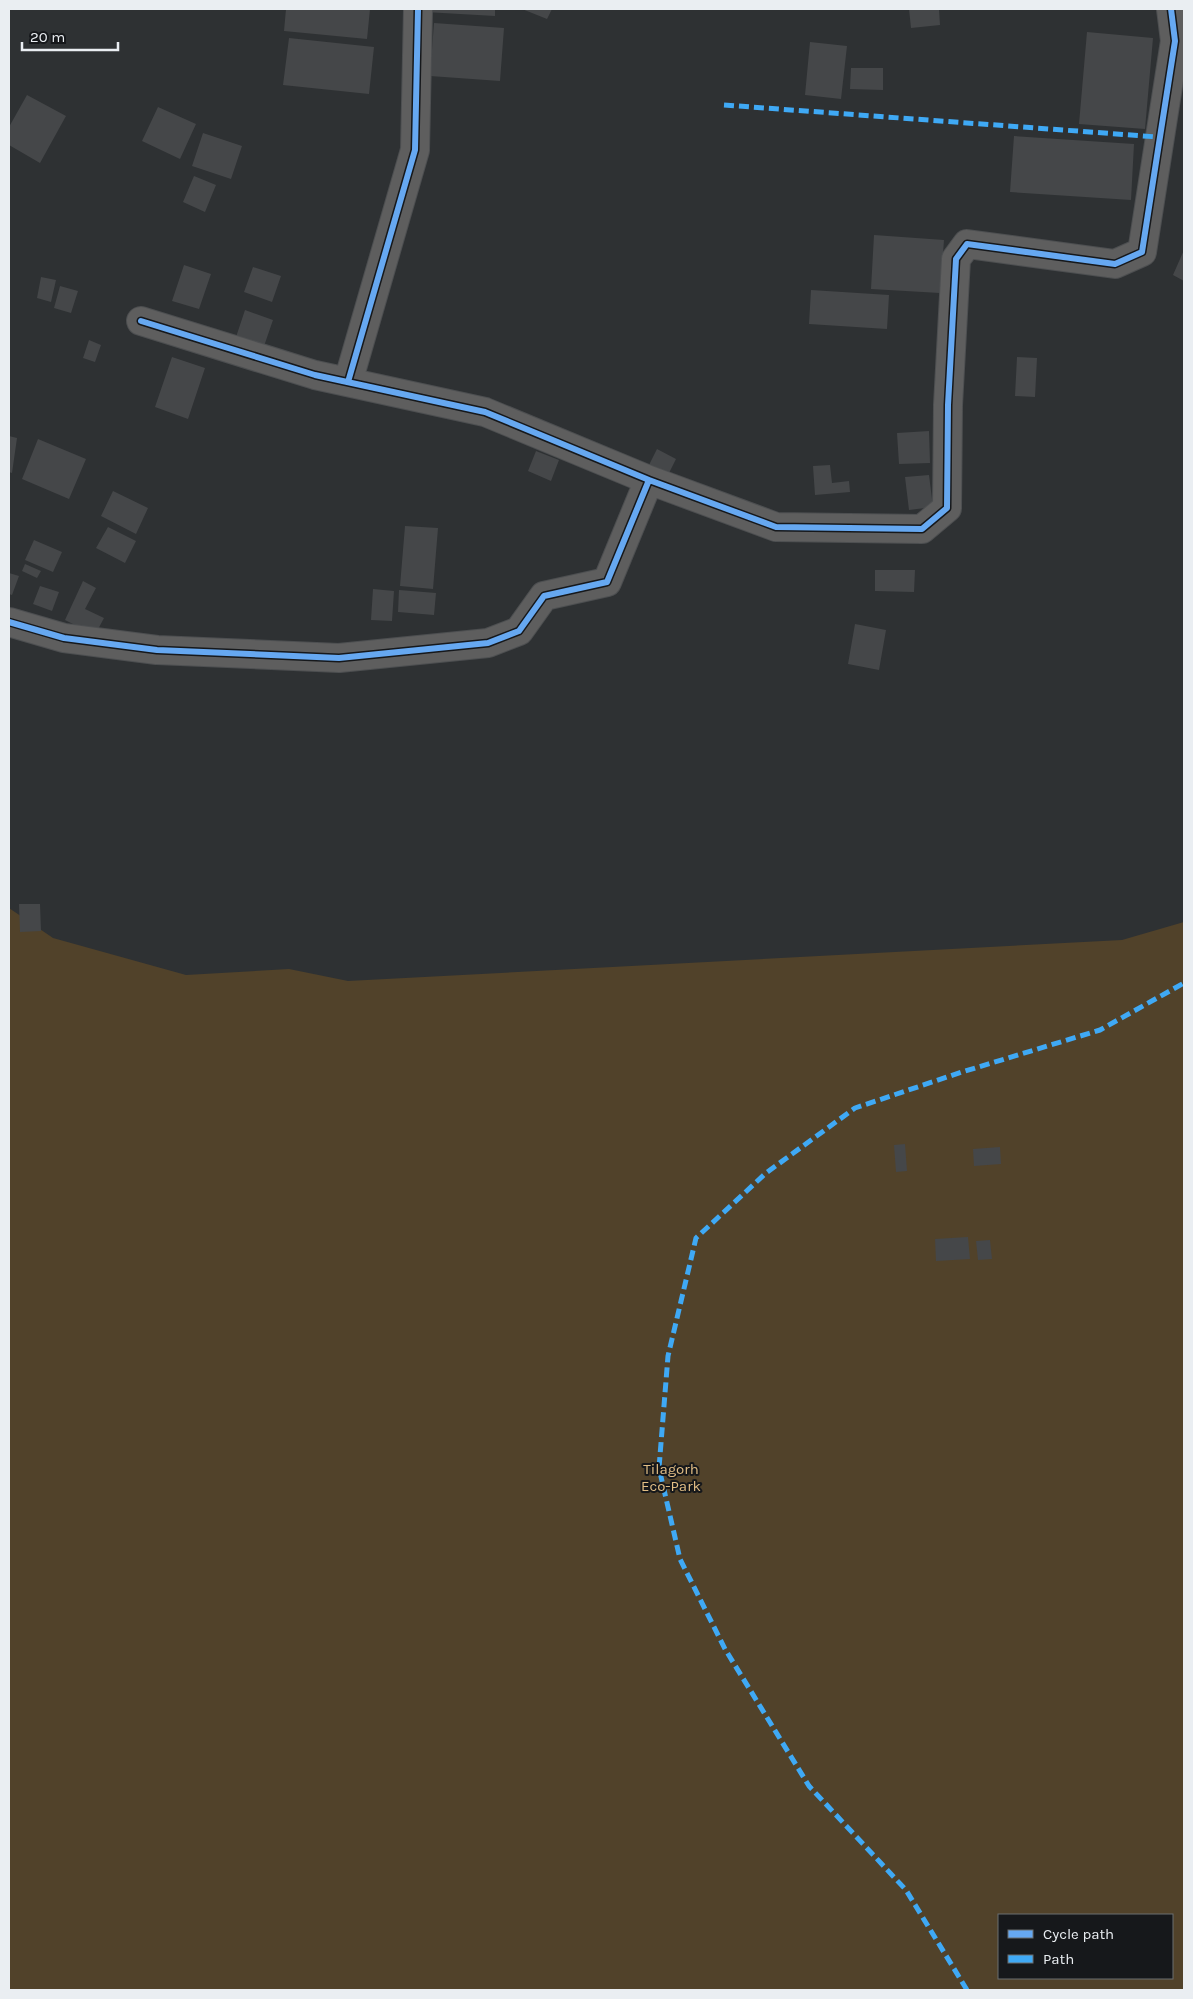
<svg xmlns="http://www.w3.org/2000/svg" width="1193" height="1999" font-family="Karla,sans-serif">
	<rect width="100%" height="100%" fill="#2e3133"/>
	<!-- green -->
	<path fill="#51422a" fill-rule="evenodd" d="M 9,908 L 53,938 L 186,975 L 289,969 L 348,981 L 1122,940 L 1184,922 L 1184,1990 L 9,1990 ZM 999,1915 L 1172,1915 L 1172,1978 L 999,1978 Z"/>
	<!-- building -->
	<path fill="#454749" d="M 286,9 L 370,9 L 367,39 L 284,31 Z
		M 425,9 L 495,9 L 495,16 L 425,12 Z
		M 522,9 L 552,9 L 547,19 Z
		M 909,9 L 939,9 L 940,25 L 911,28 Z
		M 434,23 L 504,28 L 500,81 L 430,76 Z
		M 1087,32 L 1153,38 L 1145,129 L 1079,124 Z
		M 289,38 L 374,47 L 369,94 L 283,85 Z
		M 810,42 L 847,46 L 841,99 L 805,95 Z
		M 851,68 L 883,68 L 883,90 L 850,89 Z
		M 27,95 L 66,116 L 40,163 L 9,145 L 9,127 Z
		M 158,107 L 196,124 L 180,159 L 142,141 Z
		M 203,133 L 242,146 L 231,179 L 192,166 Z
		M 1014,136 L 1134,144 L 1131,200 L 1010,192 Z
		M 194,176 L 216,185 L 205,212 L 183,202 Z
		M 874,235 L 944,240 L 940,293 L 871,289 Z
		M 1184,250 L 1184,281 L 1173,275 Z
		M 184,265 L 211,274 L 199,309 L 172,301 Z
		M 253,267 L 281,276 L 272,302 L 244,292 Z
		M 41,277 L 56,280 L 51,302 L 37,298 Z
		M 60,286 L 78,291 L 71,313 L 54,308 Z
		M 811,290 L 889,295 L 887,329 L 809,324 Z
		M 245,310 L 273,320 L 263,349 L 235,340 Z
		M 89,340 L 101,345 L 95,362 L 83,358 Z
		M 172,357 L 205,368 L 188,419 L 155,407 Z
		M 1017,357 L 1037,358 L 1035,397 L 1015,396 Z
		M 929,431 L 930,463 L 899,464 L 897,433 Z
		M 9,436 L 17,438 L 12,473 L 9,472 Z
		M 38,439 L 86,459 L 69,499 L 22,479 Z
		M 657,449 L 676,459 L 668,475 L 649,465 Z
		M 536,451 L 559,460 L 551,481 L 528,471 Z
		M 830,465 L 832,483 L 849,481 L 850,492 L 815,495 L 813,466 Z
		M 929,475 L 933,507 L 909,510 L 905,477 Z
		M 113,491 L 148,508 L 136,534 L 101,516 Z
		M 405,526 L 438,528 L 433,589 L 400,586 Z
		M 108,527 L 136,541 L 125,563 L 96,548 Z
		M 34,540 L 62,552 L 53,572 L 25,560 Z
		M 25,564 L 41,571 L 37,578 L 22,571 Z
		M 875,570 L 915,570 L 914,592 L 875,591 Z
		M 9,573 L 19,576 L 12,595 L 9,594 Z
		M 83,581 L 96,588 L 85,609 L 104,618 L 95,635 L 65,620 Z
		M 40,586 L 59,592 L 52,611 L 33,604 Z
		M 373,589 L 394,591 L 392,621 L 371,620 Z
		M 399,590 L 436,593 L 434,615 L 398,612 Z
		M 855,624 L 886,630 L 879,670 L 848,664 Z
		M 19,904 L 40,904 L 41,931 L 20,932 Z
		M 905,1144 L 907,1171 L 896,1172 L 894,1145 Z
		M 1000,1147 L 1001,1164 L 974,1166 L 973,1149 Z
		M 968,1237 L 970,1259 L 936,1261 L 935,1239 Z
		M 990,1240 L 992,1259 L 978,1260 L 976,1241 Z"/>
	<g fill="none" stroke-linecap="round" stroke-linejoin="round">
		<defs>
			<path id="minor" d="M 141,321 L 315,375 L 485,412 L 649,480
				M 348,382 L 415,150 L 418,9
				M 9,622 L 64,638 L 157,650 L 339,658 L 488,643 L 519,631 L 544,596 L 607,582 L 649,480 L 776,527 L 922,529 L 947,508 L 948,405 L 956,259 L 967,244 L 1115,264 L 1142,252 L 1175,41 L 1171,9"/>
		</defs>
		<!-- minor casing -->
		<use href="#minor" stroke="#4d4f51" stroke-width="30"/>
		<!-- minor -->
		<use href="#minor" stroke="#5e5e5e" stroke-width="28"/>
		<!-- quiet -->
		<path stroke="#3fa9f5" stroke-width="5" stroke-dasharray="10 5" stroke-linecap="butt" d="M 724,105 L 1158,137
			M 967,1990 L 906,1890 L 809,1786 L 725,1649 L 680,1559 L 659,1468 L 668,1356 L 696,1238 L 766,1173 L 855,1108 L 962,1072 L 1100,1030 L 1184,983"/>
		<defs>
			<path id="cycleway" d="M 141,321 L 315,375 L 485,412 L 649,480
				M 348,382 L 415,150 L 418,9
				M 9,622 L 64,638 L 157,650 L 339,658 L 488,643 L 519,631 L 544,596 L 607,582 L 649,480 L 776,527 L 922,529 L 947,508 L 948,405 L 956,259 L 967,244 L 1115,264 L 1142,252 L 1175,41 L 1171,9"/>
		</defs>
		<!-- cycleway casing -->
		<use href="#cycleway" stroke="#16181b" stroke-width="9"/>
		<!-- cycleway -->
		<use href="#cycleway" stroke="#66a8f1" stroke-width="6"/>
	</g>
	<g text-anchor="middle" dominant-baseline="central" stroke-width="4" stroke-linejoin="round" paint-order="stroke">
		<!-- park labels -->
		<g font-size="15" fill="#e2be85" stroke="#16181b">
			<text x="671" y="1469">Tilagorh<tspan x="671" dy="17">Eco-Park</tspan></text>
		</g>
	</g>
	<!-- border -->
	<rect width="1193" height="1999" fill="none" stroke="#eaeef2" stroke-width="20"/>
	<!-- legend -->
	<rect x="998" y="1914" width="175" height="65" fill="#16181b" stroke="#6b6e71"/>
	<rect x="1008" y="1930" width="25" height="8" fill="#66a8f1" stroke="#6b6e71"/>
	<text x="1043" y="1939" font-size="15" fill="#eaeef2">Cycle path</text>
	<rect x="1008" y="1955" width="25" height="8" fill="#3fa9f5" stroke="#6b6e71"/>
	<text x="1043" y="1964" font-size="15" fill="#eaeef2">Path</text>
	<!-- scale -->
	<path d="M22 42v8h96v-8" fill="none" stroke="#eaeef2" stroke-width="2.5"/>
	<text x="30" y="42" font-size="15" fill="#eaeef2" stroke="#16181b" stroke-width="4" paint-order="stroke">20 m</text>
</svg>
